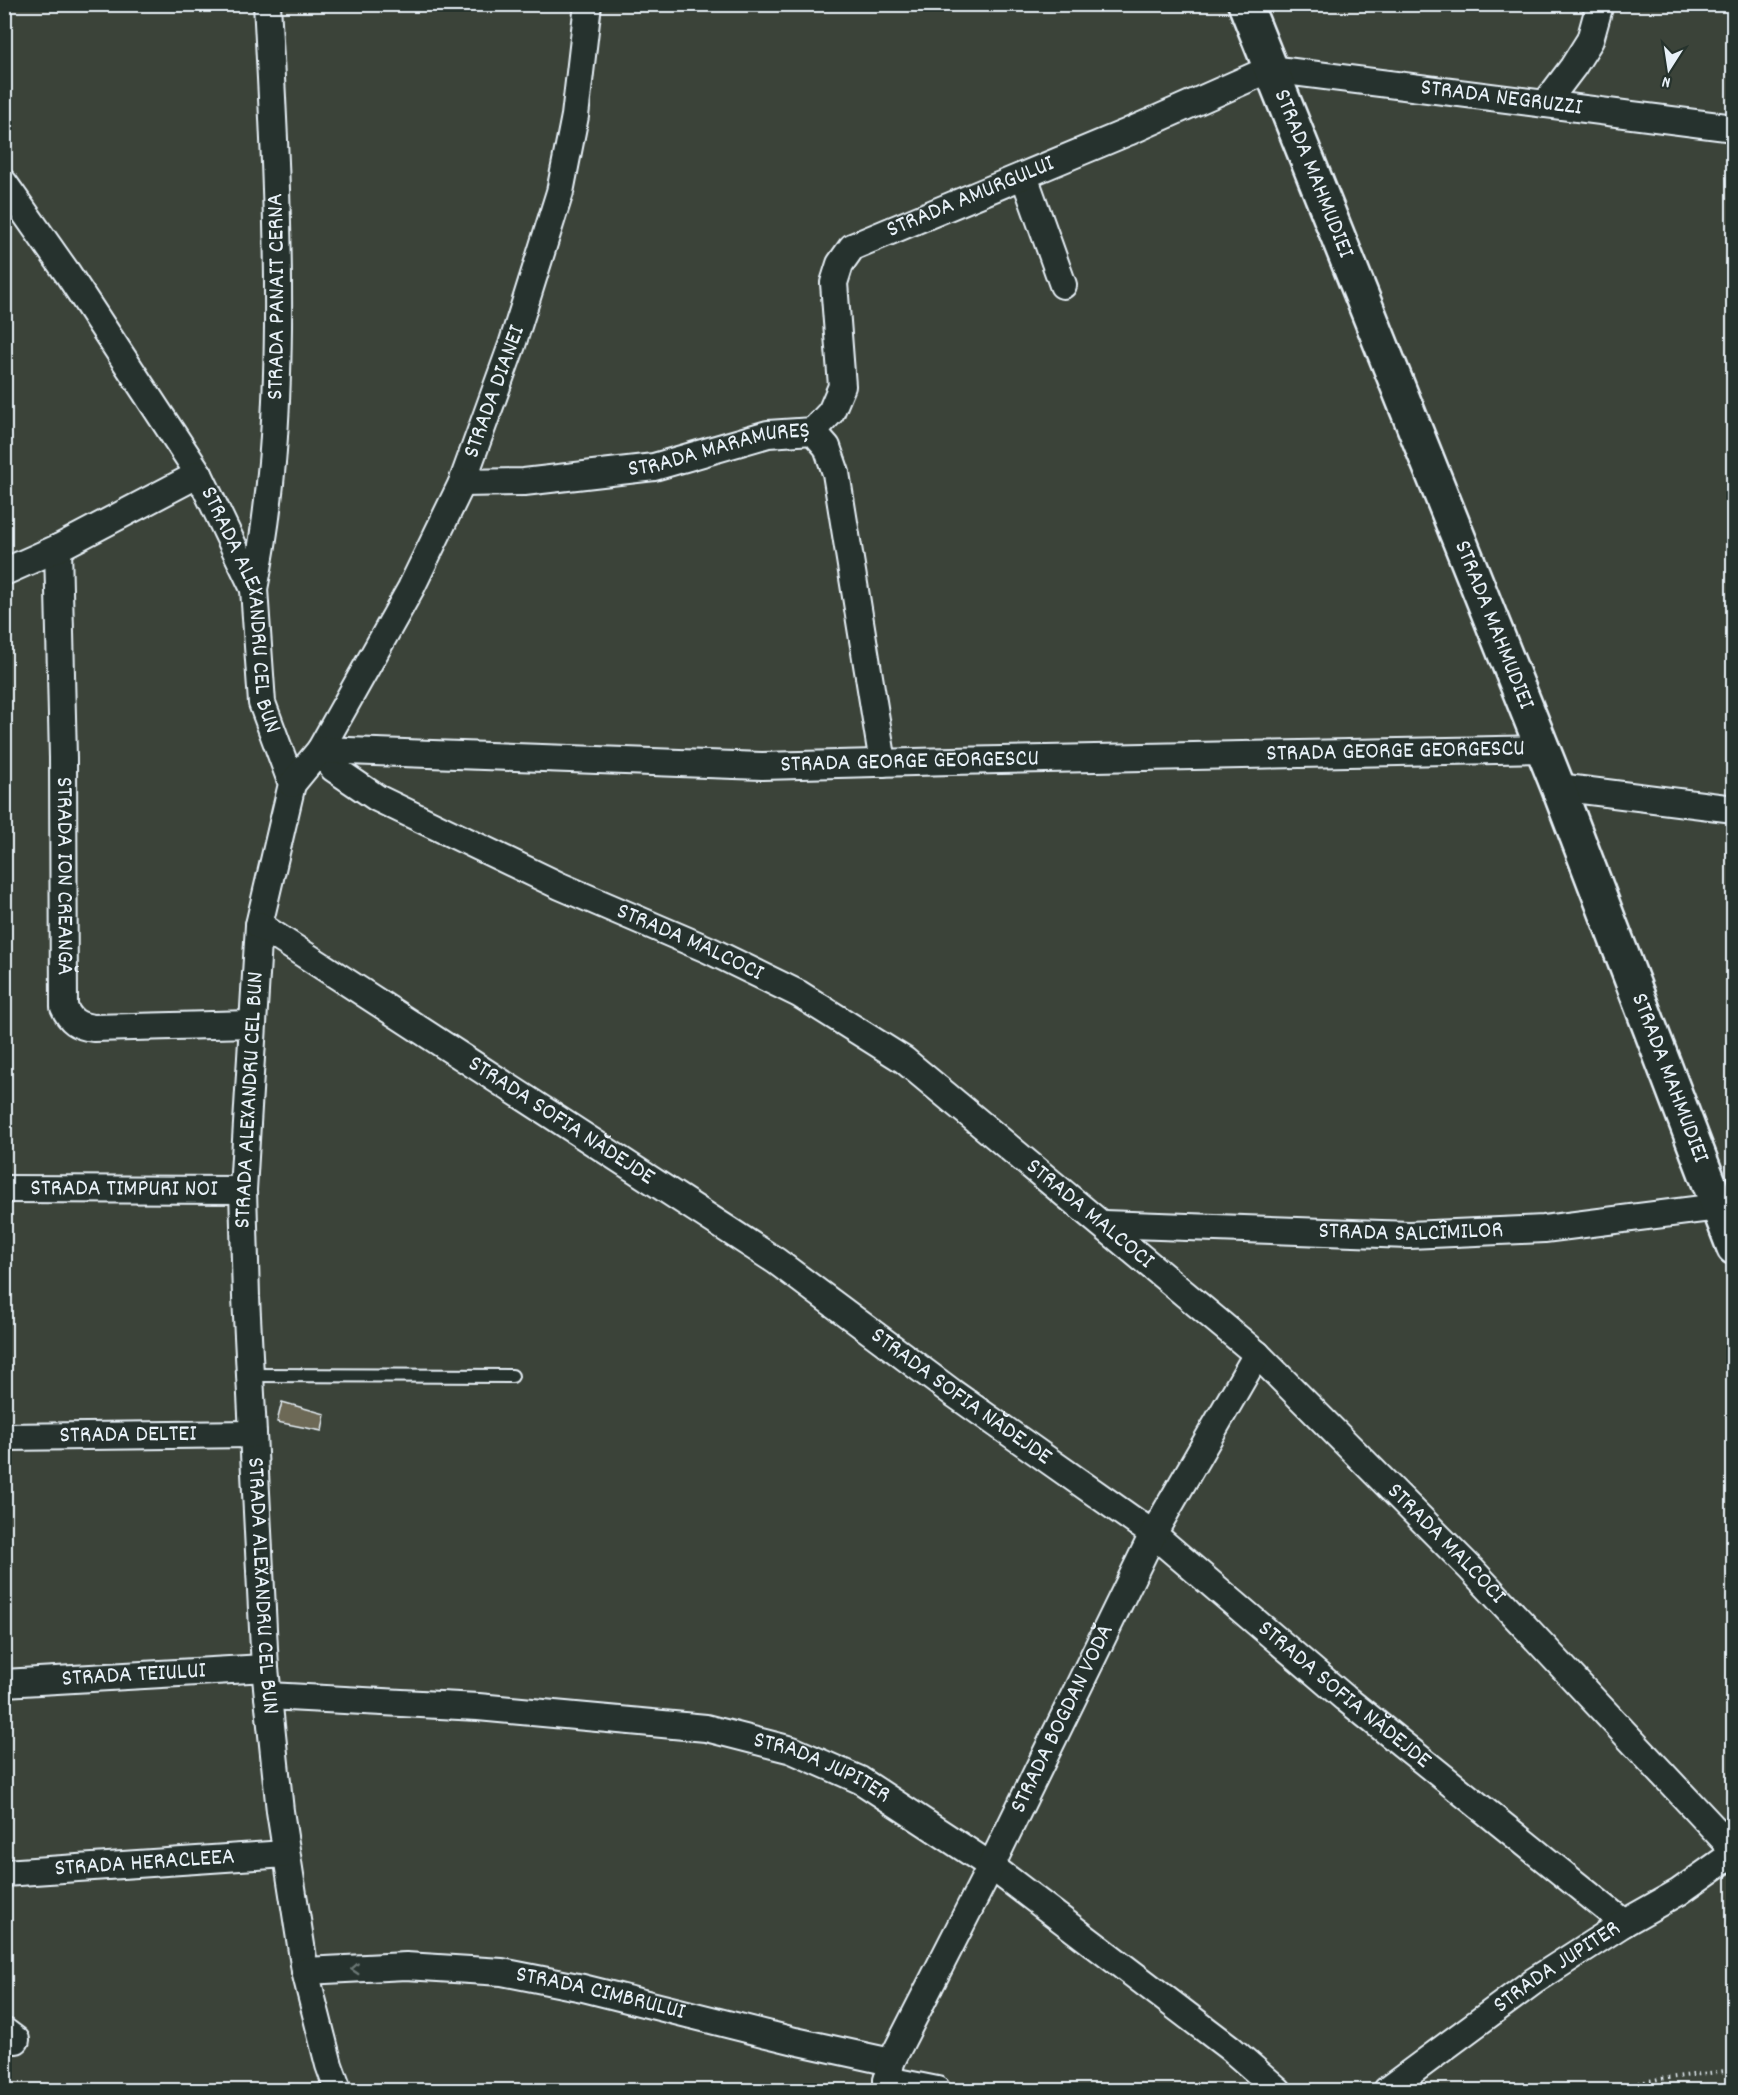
<svg xmlns="http://www.w3.org/2000/svg" width="1738" height="2095" font-family="Dekko,sans-serif">
	<rect width="100%" height="100%" fill="#3b4339"/>
	<filter id="ink" filterUnits="userSpaceOnUse"><feTurbulence type="fractalNoise" baseFrequency=".0167" numOctaves="2"/><feDisplacementMap in="SourceGraphic" scale="12" xChannelSelector="R" yChannelSelector="G"/><feConvolveMatrix kernelMatrix="1 2 1 2 8 2 1 2 1" color-interpolation-filters="sRGB"/></filter>
	<g filter="url(#ink)">
		<!-- building -->
		<path fill="#6d6956" stroke="#e8f1f8" stroke-width="1.5" d="M 282,1402 L 325,1414 L 322,1431 L 277,1422 Z"/>
		<g fill="none" stroke-linecap="round" stroke-linejoin="round">
			<defs>
				<path id="lane" d="M 250,1375 L 512,1376"/>
				<g id="street">
					<path id="s1" d="M 588,4 L 575,116 L 560,192 L 512,345 L 462,483 L 411,588 L 320,750 L 333,768 L 377,798 L 560,886 L 709,950 L 799,994 L 904,1060 L 1257,1354 L 1471,1569 L 1734,1850"/>
					<path d="M 1545,104 L 1573,67 L 1590,40 L 1600,4"/>
					<path d="M 1024,176 L 1063,285"/>
					<path id="s2" d="M 4,183 L 68,274 L 199,474 L 254,589 L 262,703 L 292,784 L 259,925 L 243,1190 L 246,1297 L 265,1668 L 280,1811 L 305,1971 L 329,2065 L 338,2090"/>
					<path id="s3" d="M 813,431 L 831,412 L 842,386 L 834,283 L 840,264 L 852,247 L 1128,132 L 1270,69 L 1734,128"/>
					<path d="M 813,431 L 827,447 L 836,473 L 883,763"/>
					<path id="s4" d="M 462,483 L 524,482 L 654,467 L 768,434 L 813,431"/>
					<path id="s5" d="M 58,548 L 63,758 L 64,1007 C 70,1021 78,1026 93,1028 L 252,1024"/>
					<path d="M 4,572 L 58,548 L 199,474"/>
					<path id="s6" d="M 254,589 C 272,502 277,415 278,327 C 279,219 273,112 267,4"/>
					<path id="s7" d="M 292,784 L 320,750 L 762,766 L 952,761 L 1543,749"/>
					<path d="M 1558,787 L 1734,809"/>
					<path id="s8" d="M 259,925 L 776,1261 L 953,1393 L 1153,1534 L 1345,1698 L 1624,1923"/>
					<path id="s9" d="M 4,1189 L 243,1190"/>
					<path id="s10" d="M 1103,1224 L 1409,1235 L 1544,1229 L 1718,1207"/>
					<path id="s11" d="M 4,1437 L 253,1434"/>
					<path id="s12" d="M 4,1683 L 265,1668"/>
					<path id="s13" d="M 268,1696 L 478,1707 L 706,1728 L 792,1750 L 860,1780 L 991,1866 L 1230,2048 L 1278,2090"/>
					<path id="s14" d="M 4,1873 L 286,1854"/>
					<path id="s15" d="M 305,1971 L 406,1966 L 502,1972 L 583,1988 L 795,2041 L 891,2062"/>
					<path d="M 4,2031 L 16,2040"/>
					<path d="M 887,2080 L 937,2090"/>
					<path id="s16" d="M 886,2090 L 891,2062 L 991,1866 L 1153,1534 L 1257,1354"/>
					<path id="s17" d="M 1387,2090 L 1534,1981 L 1624,1923 L 1679,1892 L 1734,1853"/>
				</g>
				<g id="secondary">
					<path id="s18" d="M 1245,4 L 1558,787 L 1734,1248"/>
				</g>
			</defs>
			<!-- lane casing -->
			<use href="#lane" stroke="#e8f1f8" stroke-width="16"/>
			<!-- street casing -->
			<use href="#street" stroke="#e8f1f8" stroke-width="30"/>
			<!-- secondary casing -->
			<use href="#secondary" stroke="#e8f1f8" stroke-width="38"/>
			<!-- path -->
			<path stroke="#e8f1f8" stroke-width="4" stroke-dasharray="1.5 4.5" stroke-linecap="butt" d="M 1603,2090 L 1659,2079 L 1734,2070"/>
			<!-- lane -->
			<use href="#lane" stroke="#26332d" stroke-width="12"/>
			<!-- street -->
			<use href="#street" stroke="#26332d" stroke-width="26"/>
			<!-- secondary -->
			<use href="#secondary" stroke="#26332d" stroke-width="33"/>
		</g>
		<!-- one-way arrows -->
		<defs><path id="oneway-chevron" d="M-2-3.5L2.5 0L-2 3.5" fill="none" stroke-width="1.6" stroke-linecap="round" stroke-linejoin="round" transform="scale(1.5)"/></defs>
		<use stroke="#6a7674" href="#oneway-chevron" transform="translate(355 1969) rotate(177)"/>
	</g>
	<g text-anchor="middle" dominant-baseline="central" stroke-width="4.5" stroke-linejoin="round" paint-order="stroke">
		<!-- street labels -->
		<g font-size="24" fill="#e8f1f8" stroke="#26332d">
			<text stroke="none"><textPath href="#s3" startOffset="886">STRADA NEGRUZZI</textPath></text>
			<text stroke="none"><textPath href="#s18" startOffset="183">STRADA MAHMUDIEI</textPath></text>
			<text stroke="none"><textPath href="#s3" startOffset="327">STRADA AMURGULUI</textPath></text>
			<text stroke="none"><textPath href="#s6" startOffset="294">STRADA PANAIT CERNA</textPath></text>
			<text transform="translate(495 392) rotate(-70)">STRADA DIANEI</text>
			<text stroke="none"><textPath href="#s4" startOffset="260">STRADA MARAMUREȘ</textPath></text>
			<text stroke="none"><textPath href="#s2" startOffset="495">STRADA ALEXANDRU CEL BUN</textPath></text>
			<text stroke="none"><textPath href="#s18" startOffset="669">STRADA MAHMUDIEI</textPath></text>
			<text stroke="none"><textPath href="#s7" startOffset="1120">STRADA GEORGE GEORGESCU</textPath></text>
			<text stroke="none"><textPath href="#s7" startOffset="634">STRADA GEORGE GEORGESCU</textPath></text>
			<text stroke="none"><textPath href="#s5" startOffset="328">STRADA ION CREANGĂ</textPath></text>
			<text stroke="none"><textPath href="#s1" startOffset="1220">STRADA MALCOCI</textPath></text>
			<text stroke="none"><textPath href="#s18" startOffset="1155">STRADA MAHMUDIEI</textPath></text>
			<text transform="translate(250 1100) rotate(-87)">STRADA ALEXANDRU CEL BUN</text>
			<text stroke="none"><textPath href="#s8" startOffset="360">STRADA SOFIA NĂDEJDE</textPath></text>
			<text stroke="none"><textPath href="#s9" startOffset="120">STRADA TIMPURI NOI</textPath></text>
			<text stroke="none"><textPath href="#s1" startOffset="1706">STRADA MALCOCI</textPath></text>
			<text stroke="none"><textPath href="#s10" startOffset="308">STRADA SALCÎMILOR</textPath></text>
			<text stroke="none"><textPath href="#s8" startOffset="846">STRADA SOFIA NĂDEJDE</textPath></text>
			<text stroke="none"><textPath href="#s11" startOffset="124">STRADA DELTEI</textPath></text>
			<text stroke="none"><textPath href="#s1" startOffset="2192">STRADA MALCOCI</textPath></text>
			<text stroke="none"><textPath href="#s2" startOffset="1485">STRADA ALEXANDRU CEL BUN</textPath></text>
			<text stroke="none"><textPath href="#s12" startOffset="130">STRADA TEIULUI</textPath></text>
			<text stroke="none"><textPath href="#s8" startOffset="1332">STRADA SOFIA NĂDEJDE</textPath></text>
			<text stroke="none"><textPath href="#s16" startOffset="412">STRADA BOGDAN VODĂ</textPath></text>
			<text stroke="none"><textPath href="#s13" startOffset="562">STRADA JUPITER</textPath></text>
			<text stroke="none"><textPath href="#s14" startOffset="141">STRADA HERACLEEA</textPath></text>
			<text stroke="none"><textPath href="#s17" startOffset="210">STRADA JUPITER</textPath></text>
			<text stroke="none"><textPath href="#s15" startOffset="298">STRADA CIMBRULUI</textPath></text>
		</g>
	</g>
	<!-- margin -->
	<rect width="1738" height="2095" fill="none" stroke="#26332d" stroke-width="24"/>
	<rect x="12" y="12" width="1714" height="2071" fill="none" stroke="#e8f1f8" stroke-width="2" filter="url(#ink)"/>
	<!-- north arrow -->
	<g transform="translate(1669 69) rotate(192)" stroke="#26332d" stroke-width="4.5" paint-order="stroke">
	<path d="M0-4.5L10 22L0 15L-10 22Z" fill="#e8f1f8"/>
	<text y="-9" font-size="16" font-weight="bold" text-anchor="middle" fill="#e8f1f8">N</text>
	</g>
</svg>
